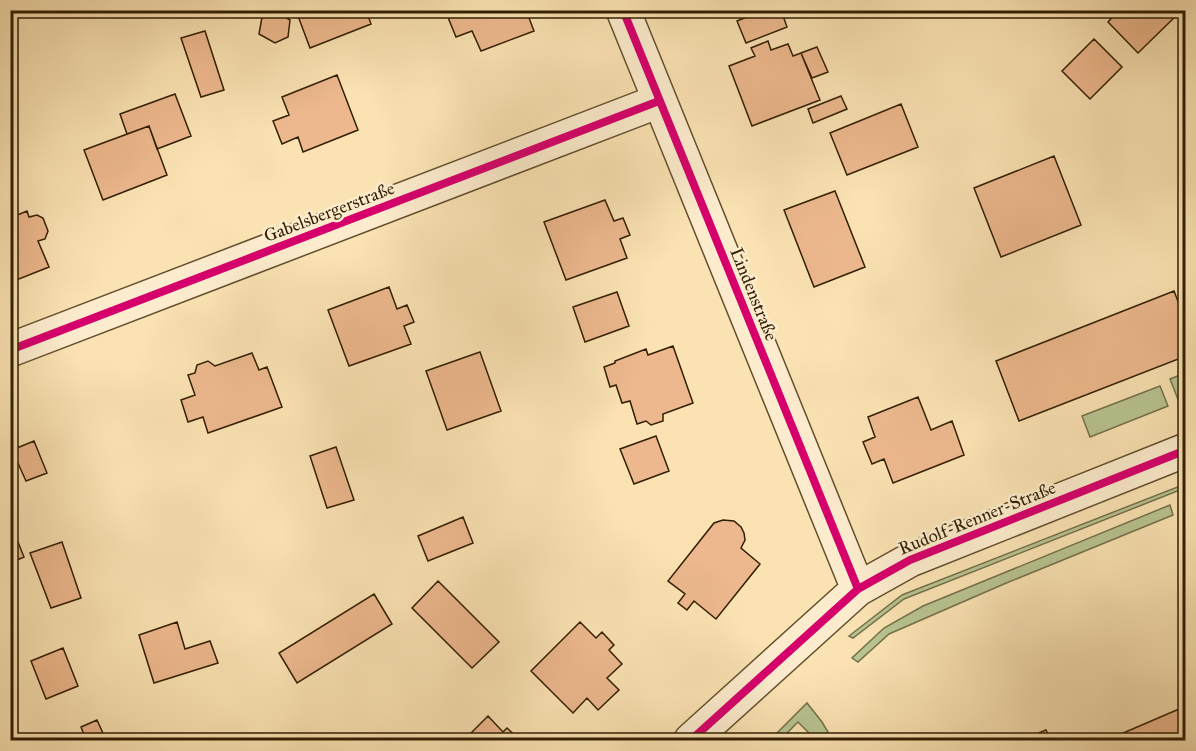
<svg xmlns="http://www.w3.org/2000/svg" width="1196" height="751" font-family="'IM FELL Great Primer',serif">
	<rect width="100%" height="100%" fill="#fae2b2"/>
	<filter id="stains"><feTurbulence type="fractalNoise" baseFrequency=".00333" numOctaves="4"/><feColorMatrix values="0 0 0 0 .2 0 0 0 0 .09 0 0 0 0 .02 0 0 0 .5 -.17"/></filter>
	<radialGradient id="worn" r=".72"><stop offset=".6" stop-color="#630" stop-opacity="0"/><stop offset="1" stop-color="#630" stop-opacity=".3"/></radialGradient>
	<!-- green -->
	<path fill="#b8c491" stroke="#74714a" stroke-width="1.5" d="M 1185,373 L 1185,399 L 1179,402 L 1170,379 Z
		M 1160,386 L 1168,406 L 1090,437 L 1082,416 Z
		M 1185,484 L 1185,488 L 904,599 L 853,638 L 849,636 L 902,595 Z
		M 1170,505 L 1173,515 L 1004,584 L 889,634 L 858,662 L 852,658 L 884,628 L 923,606 Z
		M 807,703 L 822,722 L 828,732 L 819,740 L 816,740 L 798,722 L 780,740 L 770,740 Z"/>
	<!-- building -->
	<path fill="#edb88d" stroke="#311e02" stroke-width="1.5" d="M 311,10 L 366,10 L 371,24 L 310,48 L 298,16 Z
		M 445,10 L 526,10 L 534,31 L 481,51 L 472,31 L 456,37 Z
		M 764,10 L 781,10 L 787,27 L 746,43 L 737,21 Z
		M 907,10 L 927,10 L 910,17 Z
		M 1119,10 L 1182,10 L 1138,53 L 1108,22 Z
		M 275,11 L 290,20 L 288,37 L 275,43 L 259,34 L 262,17 Z
		M 205,31 L 224,90 L 201,97 L 181,38 Z
		M 1094,39 L 1122,67 L 1090,99 L 1062,71 Z
		M 768,41 L 771,50 L 788,44 L 793,56 L 801,53 L 820,100 L 752,126 L 729,66 L 755,56 L 751,48 Z
		M 817,47 L 828,72 L 812,78 L 801,53 Z
		M 337,75 L 358,130 L 303,152 L 298,137 L 282,144 L 273,121 L 289,115 L 282,97 Z
		M 175,94 L 191,136 L 157,149 L 149,126 L 127,134 L 120,114 Z
		M 841,96 L 847,109 L 813,123 L 808,109 Z
		M 901,104 L 918,147 L 847,175 L 830,133 Z
		M 149,126 L 167,175 L 103,200 L 84,150 Z
		M 1054,156 L 1081,225 L 1001,257 L 974,188 Z
		M 835,191 L 865,267 L 814,287 L 784,210 Z
		M 605,200 L 614,221 L 623,218 L 630,235 L 620,239 L 627,258 L 566,280 L 544,222 Z
		M 27,211 L 29,217 L 37,215 L 43,218 L 48,231 L 45,239 L 38,241 L 49,267 L 14,281 L 14,279 L 10,281 L 10,218 Z
		M 389,287 L 397,309 L 407,305 L 414,322 L 404,326 L 411,344 L 349,366 L 328,310 Z
		M 1174,291 L 1186,322 L 1186,356 L 1019,421 L 996,361 Z
		M 617,292 L 629,326 L 585,342 L 573,307 Z
		M 673,346 L 693,403 L 663,414 L 663,421 L 651,425 L 646,421 L 637,424 L 630,401 L 622,403 L 616,385 L 610,387 L 604,367 L 615,363 L 615,361 L 646,349 L 648,355 Z
		M 480,352 L 501,411 L 447,430 L 426,371 Z
		M 252,353 L 259,370 L 267,367 L 282,407 L 208,433 L 203,417 L 188,422 L 181,400 L 195,395 L 188,375 L 195,373 L 197,365 L 208,361 L 215,366 Z
		M 918,397 L 931,430 L 952,421 L 964,455 L 893,483 L 884,459 L 872,464 L 863,442 L 875,437 L 868,417 Z
		M 656,436 L 669,471 L 634,484 L 620,449 Z
		M 34,441 L 47,473 L 26,481 L 12,450 Z
		M 336,447 L 354,500 L 327,508 L 310,456 Z
		M 463,517 L 473,543 L 428,561 L 418,536 Z
		M 723,520 L 734,521 L 741,527 L 744,533 L 745,540 L 741,548 L 760,564 L 716,619 L 694,601 L 687,610 L 678,603 L 685,594 L 668,581 L 714,523 Z
		M 14,532 L 24,557 L 10,563 L 10,533 Z
		M 62,542 L 81,598 L 51,608 L 30,553 Z
		M 438,581 L 499,642 L 472,668 L 412,608 Z
		M 374,594 L 392,624 L 297,683 L 279,653 Z
		M 177,622 L 185,649 L 210,641 L 218,663 L 154,683 L 139,635 Z
		M 580,622 L 596,638 L 602,632 L 614,645 L 609,650 L 622,664 L 607,678 L 619,690 L 598,710 L 587,698 L 573,713 L 531,671 Z
		M 63,648 L 78,686 L 46,699 L 31,661 Z
		M 1179,709 L 1186,724 L 1186,740 L 1107,740 Z
		M 488,716 L 503,732 L 507,728 L 520,740 L 464,740 Z
		M 97,720 L 106,740 L 86,740 L 81,727 Z
		M 1046,730 L 1051,740 L 1021,740 Z"/>
	<g fill="none" stroke-linecap="round" stroke-linejoin="round">
		<defs>
			<path id="minor" d="M 623,10 L 858,589
				M 10,350 L 659,101
				M 691,740 L 858,589 L 910,560 L 1186,450"/>
		</defs>
		<!-- minor casing -->
		<use href="#minor" stroke="#634f2e" stroke-width="36"/>
		<!-- minor -->
		<use href="#minor" stroke="#fceccd" stroke-width="33"/>
		<defs>
			<path id="cycleway" d="M 623,10 L 858,589
				M 10,350 L 659,101
				M 691,740 L 858,589 L 910,560 L 1186,450"/>
		</defs>
		<!-- cycleway casing -->
		<use href="#cycleway" stroke="#fceccd" stroke-width="11"/>
		<!-- cycleway -->
		<use href="#cycleway" stroke="#d6006c" stroke-width="8"/>
	</g>
	<g text-anchor="middle" dominant-baseline="central" stroke-width="5" stroke-linejoin="round" paint-order="stroke">
		<!-- street labels -->
		<g font-size="18" fill="#311e02" stroke="#fceccd">
			<text transform="translate(329 212) rotate(-21)">Gabelsbergerstraße</text>
			<text transform="translate(754 294) rotate(68)">Lindenstraße</text>
			<text transform="translate(977 518) rotate(-22)">Rudolf-Renner-Straße</text>
		</g>
	</g>
	<!-- margin -->
	<rect width="1196" height="751" fill="none" stroke="#fae2b2" stroke-width="36"/>
	<rect x="12" y="12" width="1172" height="727" fill="none" stroke="#311e02" stroke-width="3"/>
	<rect x="18" y="18" width="1160" height="715" fill="none" stroke="#311e02" stroke-width="1.5"/>
	<rect width="100%" height="100%" filter="url(#stains)"/>
	<rect width="100%" height="100%" fill="url(#worn)"/>
</svg>
